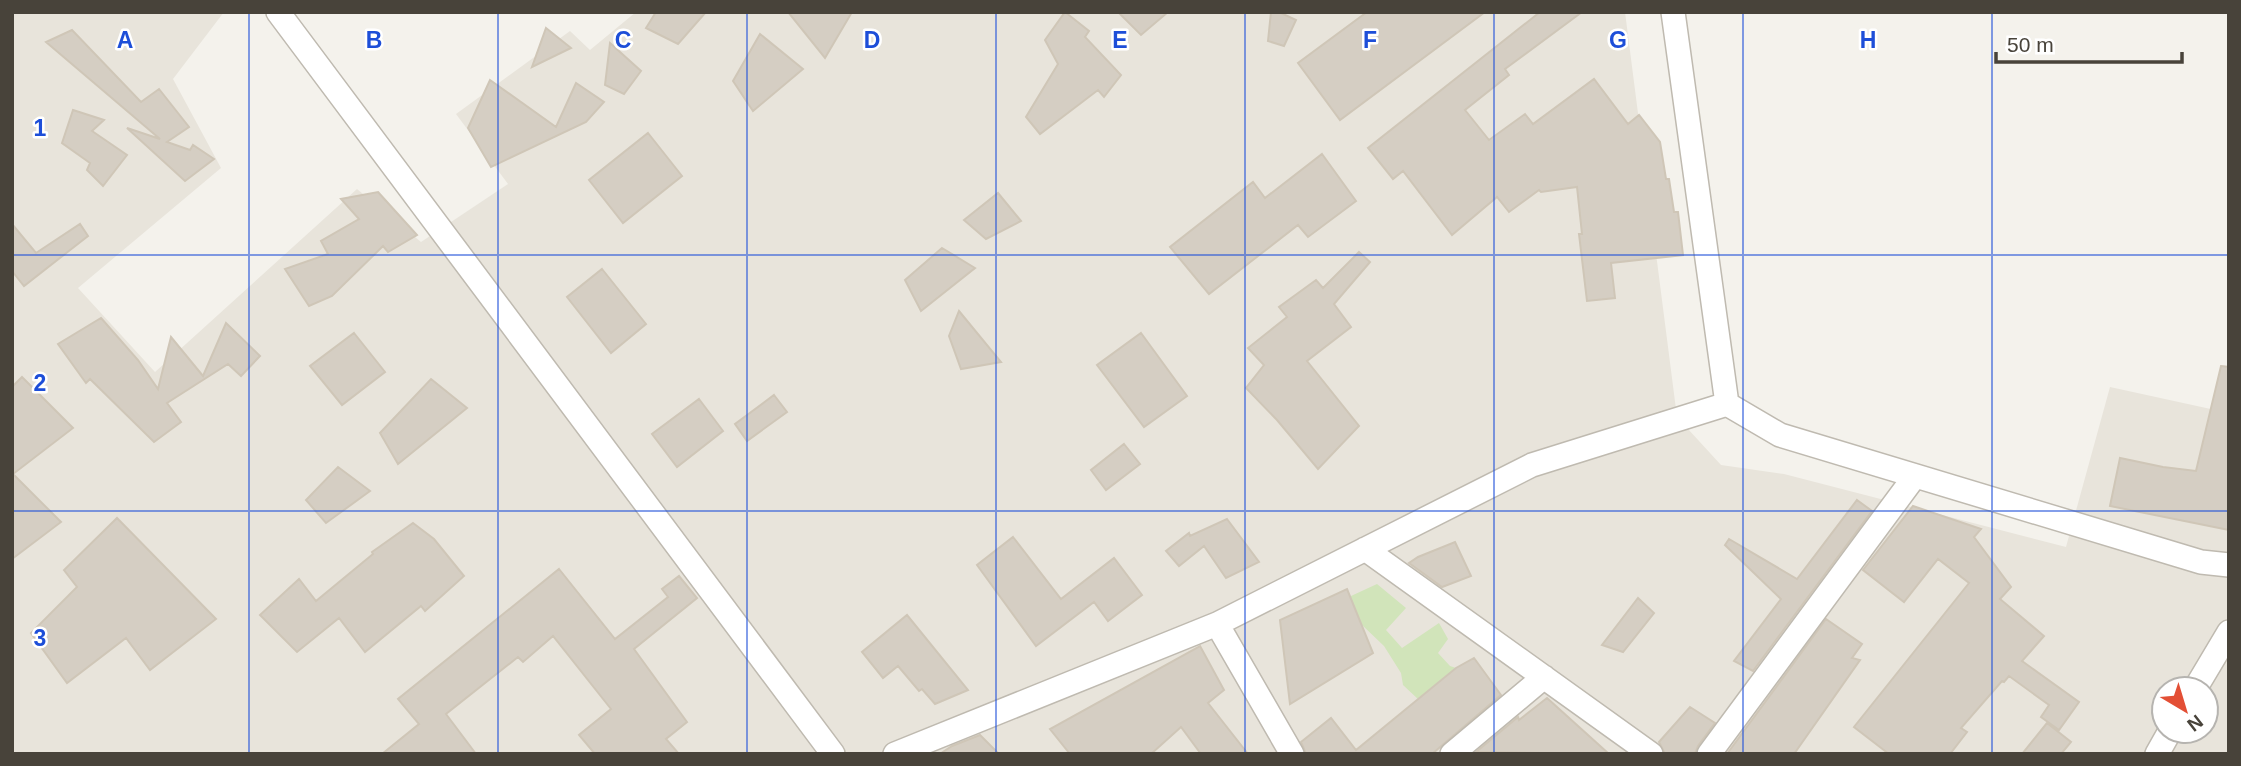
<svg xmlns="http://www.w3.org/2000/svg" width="2241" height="766" font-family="Arial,sans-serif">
	<rect width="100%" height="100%" fill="#f4f2ec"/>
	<!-- residential -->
	<path fill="#e8e4db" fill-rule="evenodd" d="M 12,12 L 224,12 L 173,79 L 221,168 L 78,288 L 155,372 L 357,189 L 421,242 L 508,184 L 456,114 L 570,31 L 590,50 L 636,12 L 1625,12 L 1677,417 L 1721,465 L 1784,474 L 2066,547 L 2110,387 L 2229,413 L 2229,754 L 12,754 ZM 2164,689 L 2206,689 L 2206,731 L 2164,731 Z"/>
	<!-- green -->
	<path fill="#d1e4ba" d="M 1377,584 L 1406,608 L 1386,630 L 1402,648 L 1439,623 L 1448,639 L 1438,653 L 1450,666 L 1456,668 L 1419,700 L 1403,685 L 1401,673 L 1384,646 L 1338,602 Z"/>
	<!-- building -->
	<path fill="#d5cec3" stroke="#cfc6b7" stroke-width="2" d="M 656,12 L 706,12 L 678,44 L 646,28 Z
		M 788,12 L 852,12 L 825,58 Z
		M 1065,12 L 1089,31 L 1085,37 L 1121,75 L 1104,97 L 1098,90 L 1040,134 L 1026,117 L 1058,64 L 1045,40 Z
		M 1118,12 L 1168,12 L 1141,35 Z
		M 1271,12 L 1279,12 L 1296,20 L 1284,46 L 1268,41 Z
		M 1367,12 L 1485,12 L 1340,120 L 1298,63 Z
		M 1540,12 L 1582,12 L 1505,69 L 1509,75 L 1465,110 L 1489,140 L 1525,114 L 1533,124 L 1594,79 L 1628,124 L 1639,115 L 1660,142 L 1666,179 L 1669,179 L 1674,212 L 1678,212 L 1683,255 L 1611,263 L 1615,298 L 1587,301 L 1579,234 L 1582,234 L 1577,187 L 1541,192 L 1539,190 L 1509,212 L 1497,197 L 1452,235 L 1403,171 L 1393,179 L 1368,148 Z
		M 546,28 L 571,48 L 532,67 Z
		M 72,30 L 141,102 L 159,89 L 189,127 L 167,142 L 190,150 L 193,145 L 214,159 L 185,181 L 127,128 L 160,139 L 46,42 Z
		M 760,34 L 803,69 L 753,111 L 733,81 Z
		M 610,43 L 641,71 L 624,94 L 605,85 Z
		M 490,80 L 556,127 L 576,83 L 604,102 L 586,122 L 491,167 L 468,128 Z
		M 73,110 L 104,120 L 92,131 L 127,155 L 103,186 L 87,170 L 90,163 L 62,143 Z
		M 648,133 L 682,176 L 623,223 L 589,180 Z
		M 1322,154 L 1356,201 L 1308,237 L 1298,225 L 1209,294 L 1170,247 L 1253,182 L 1265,198 Z
		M 378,192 L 417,235 L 388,252 L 383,246 L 332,296 L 309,306 L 285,269 L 328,254 L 321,241 L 359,219 L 341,199 Z
		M 998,193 L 1021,221 L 986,239 L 964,220 Z
		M 12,224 L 36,253 L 80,224 L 88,236 L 24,286 L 12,271 Z
		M 942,248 L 975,268 L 921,311 L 905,280 Z
		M 1359,252 L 1370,262 L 1334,304 L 1351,327 L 1307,361 L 1359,426 L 1318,469 L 1277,420 L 1246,388 L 1264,365 L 1248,348 L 1287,317 L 1279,307 L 1316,280 L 1323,288 Z
		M 602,269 L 646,324 L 611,353 L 567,297 Z
		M 959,311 L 1001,362 L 961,369 L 949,336 Z
		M 101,318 L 138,360 L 158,389 L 171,337 L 203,376 L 226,323 L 260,356 L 241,376 L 228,364 L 167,403 L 181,422 L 154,442 L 90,379 L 86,383 L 58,344 Z
		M 354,333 L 385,372 L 342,405 L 310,366 Z
		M 1141,333 L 1187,396 L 1144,427 L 1097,365 Z
		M 2221,366 L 2229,367 L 2229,530 L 2110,506 L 2120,458 L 2163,467 L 2196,471 Z
		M 22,377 L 73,428 L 13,474 L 61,522 L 12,559 L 12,387 Z
		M 431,379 L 467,408 L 398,464 L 380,433 Z
		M 774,395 L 787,412 L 747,441 L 735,424 Z
		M 699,399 L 723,431 L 677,467 L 652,434 Z
		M 1124,444 L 1140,464 L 1106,490 L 1091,470 Z
		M 338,467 L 370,491 L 326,523 L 306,500 Z
		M 1857,500 L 1872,511 L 1753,671 L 1734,661 L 1781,599 L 1725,545 L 1729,539 L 1797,579 Z
		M 1913,506 L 1981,529 L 1974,537 L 2011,587 L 2000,599 L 2044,636 L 2022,661 L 2079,702 L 2059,730 L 2041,717 L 2049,705 L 2009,676 L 2004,682 L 2002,681 L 1961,728 L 1967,732 L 1950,754 L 1889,754 L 1854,727 L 1969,583 L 1938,559 L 1904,602 L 1863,570 Z
		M 117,518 L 216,619 L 150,670 L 126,638 L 67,683 L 31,633 L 77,587 L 64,570 Z
		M 1227,519 L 1259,562 L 1226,578 L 1204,546 L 1179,566 L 1166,551 L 1189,533 L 1190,536 Z
		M 413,523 L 434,539 L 464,576 L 425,611 L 421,606 L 365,652 L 339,618 L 297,652 L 260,615 L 299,579 L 316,601 L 373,554 L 372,552 Z
		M 1013,537 L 1061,599 L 1114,558 L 1142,595 L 1108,621 L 1094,602 L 1036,646 L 977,565 Z
		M 1455,542 L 1471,576 L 1442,587 L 1409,563 L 1418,557 Z
		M 559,569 L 615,639 L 668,597 L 662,589 L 679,576 L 697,598 L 634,649 L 687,722 L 666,739 L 679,754 L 595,754 L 579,735 L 611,709 L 553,636 L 523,662 L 518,657 L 446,714 L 476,754 L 382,754 L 419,724 L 398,699 Z
		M 1347,589 L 1373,653 L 1290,704 L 1280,620 Z
		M 1638,598 L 1654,613 L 1623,652 L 1602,645 Z
		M 907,615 L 968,690 L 935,704 L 922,689 L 919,691 L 898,666 L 883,678 L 862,652 Z
		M 1826,619 L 1862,644 L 1852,658 L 1860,660 L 1794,754 L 1727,754 Z
		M 1200,646 L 1224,690 L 1208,703 L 1248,754 L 1201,754 L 1181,727 L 1151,754 L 1070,754 L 1050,729 Z
		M 1474,658 L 1501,695 L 1432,754 L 1306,754 L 1301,742 L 1331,718 L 1356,750 L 1456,668 Z
		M 1547,698 L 1609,754 L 1476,752 L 1518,717 L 1519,720 Z
		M 1690,707 L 1715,723 L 1698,746 L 1695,754 L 1665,754 L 1659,742 Z
		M 2047,723 L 2071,742 L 2061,754 L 2022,754 Z
		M 980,735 L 999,754 L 940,754 L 952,746 Z"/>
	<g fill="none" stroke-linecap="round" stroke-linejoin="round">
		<defs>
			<path id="minor" d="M 278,12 L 833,754
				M 1673,12 L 1727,404
				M 1365,549 L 1651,754
				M 1217,624 L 1292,754
				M 2195,689 L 2229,632
				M 895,754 L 1217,624 L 1532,465 L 1727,404 L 1780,435 L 2201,562 L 2229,565
				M 1452,754 L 1544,677
				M 1709,754 L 1915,476
				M 2157,754 L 2170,731"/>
		</defs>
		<!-- minor casing -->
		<use href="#minor" stroke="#bfbab0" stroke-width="26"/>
		<!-- minor -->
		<use href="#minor" stroke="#fff" stroke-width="23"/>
	</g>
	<!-- grid -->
	<path fill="none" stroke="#1d4ed8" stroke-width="2" stroke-opacity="0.55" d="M 249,12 L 249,754M 498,12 L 498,754M 747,12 L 747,754M 996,12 L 996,754M 1245,12 L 1245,754M 1494,12 L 1494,754M 1743,12 L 1743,754M 1992,12 L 1992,754M 12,255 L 2229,255M 12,511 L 2229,511"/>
	<g font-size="23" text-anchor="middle" font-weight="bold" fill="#1d4ed8" stroke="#fff" stroke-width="5" stroke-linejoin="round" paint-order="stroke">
		<text x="125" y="48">A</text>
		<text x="374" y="48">B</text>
		<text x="623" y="48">C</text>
		<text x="872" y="48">D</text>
		<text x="1120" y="48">E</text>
		<text x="1370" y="48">F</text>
		<text x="1618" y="48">G</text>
		<text x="1868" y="48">H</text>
		<text x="40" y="136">1</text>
		<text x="40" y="391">2</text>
		<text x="40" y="646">3</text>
	</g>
	<!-- border -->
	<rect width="2241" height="766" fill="none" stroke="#48433a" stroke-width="28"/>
	<!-- north arrow -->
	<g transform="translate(2185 710) rotate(142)"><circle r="33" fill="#ffffff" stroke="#b6b4b0" stroke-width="2"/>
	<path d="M0-5L12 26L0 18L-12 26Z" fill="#e34f35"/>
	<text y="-10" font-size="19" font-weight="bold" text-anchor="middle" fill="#48433a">N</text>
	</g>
	<!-- scale -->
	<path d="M1996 52v10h186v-10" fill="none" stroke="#48433a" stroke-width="3.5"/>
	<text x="2007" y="52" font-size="21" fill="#48433a" stroke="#ffffff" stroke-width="5" paint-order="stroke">50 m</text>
</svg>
